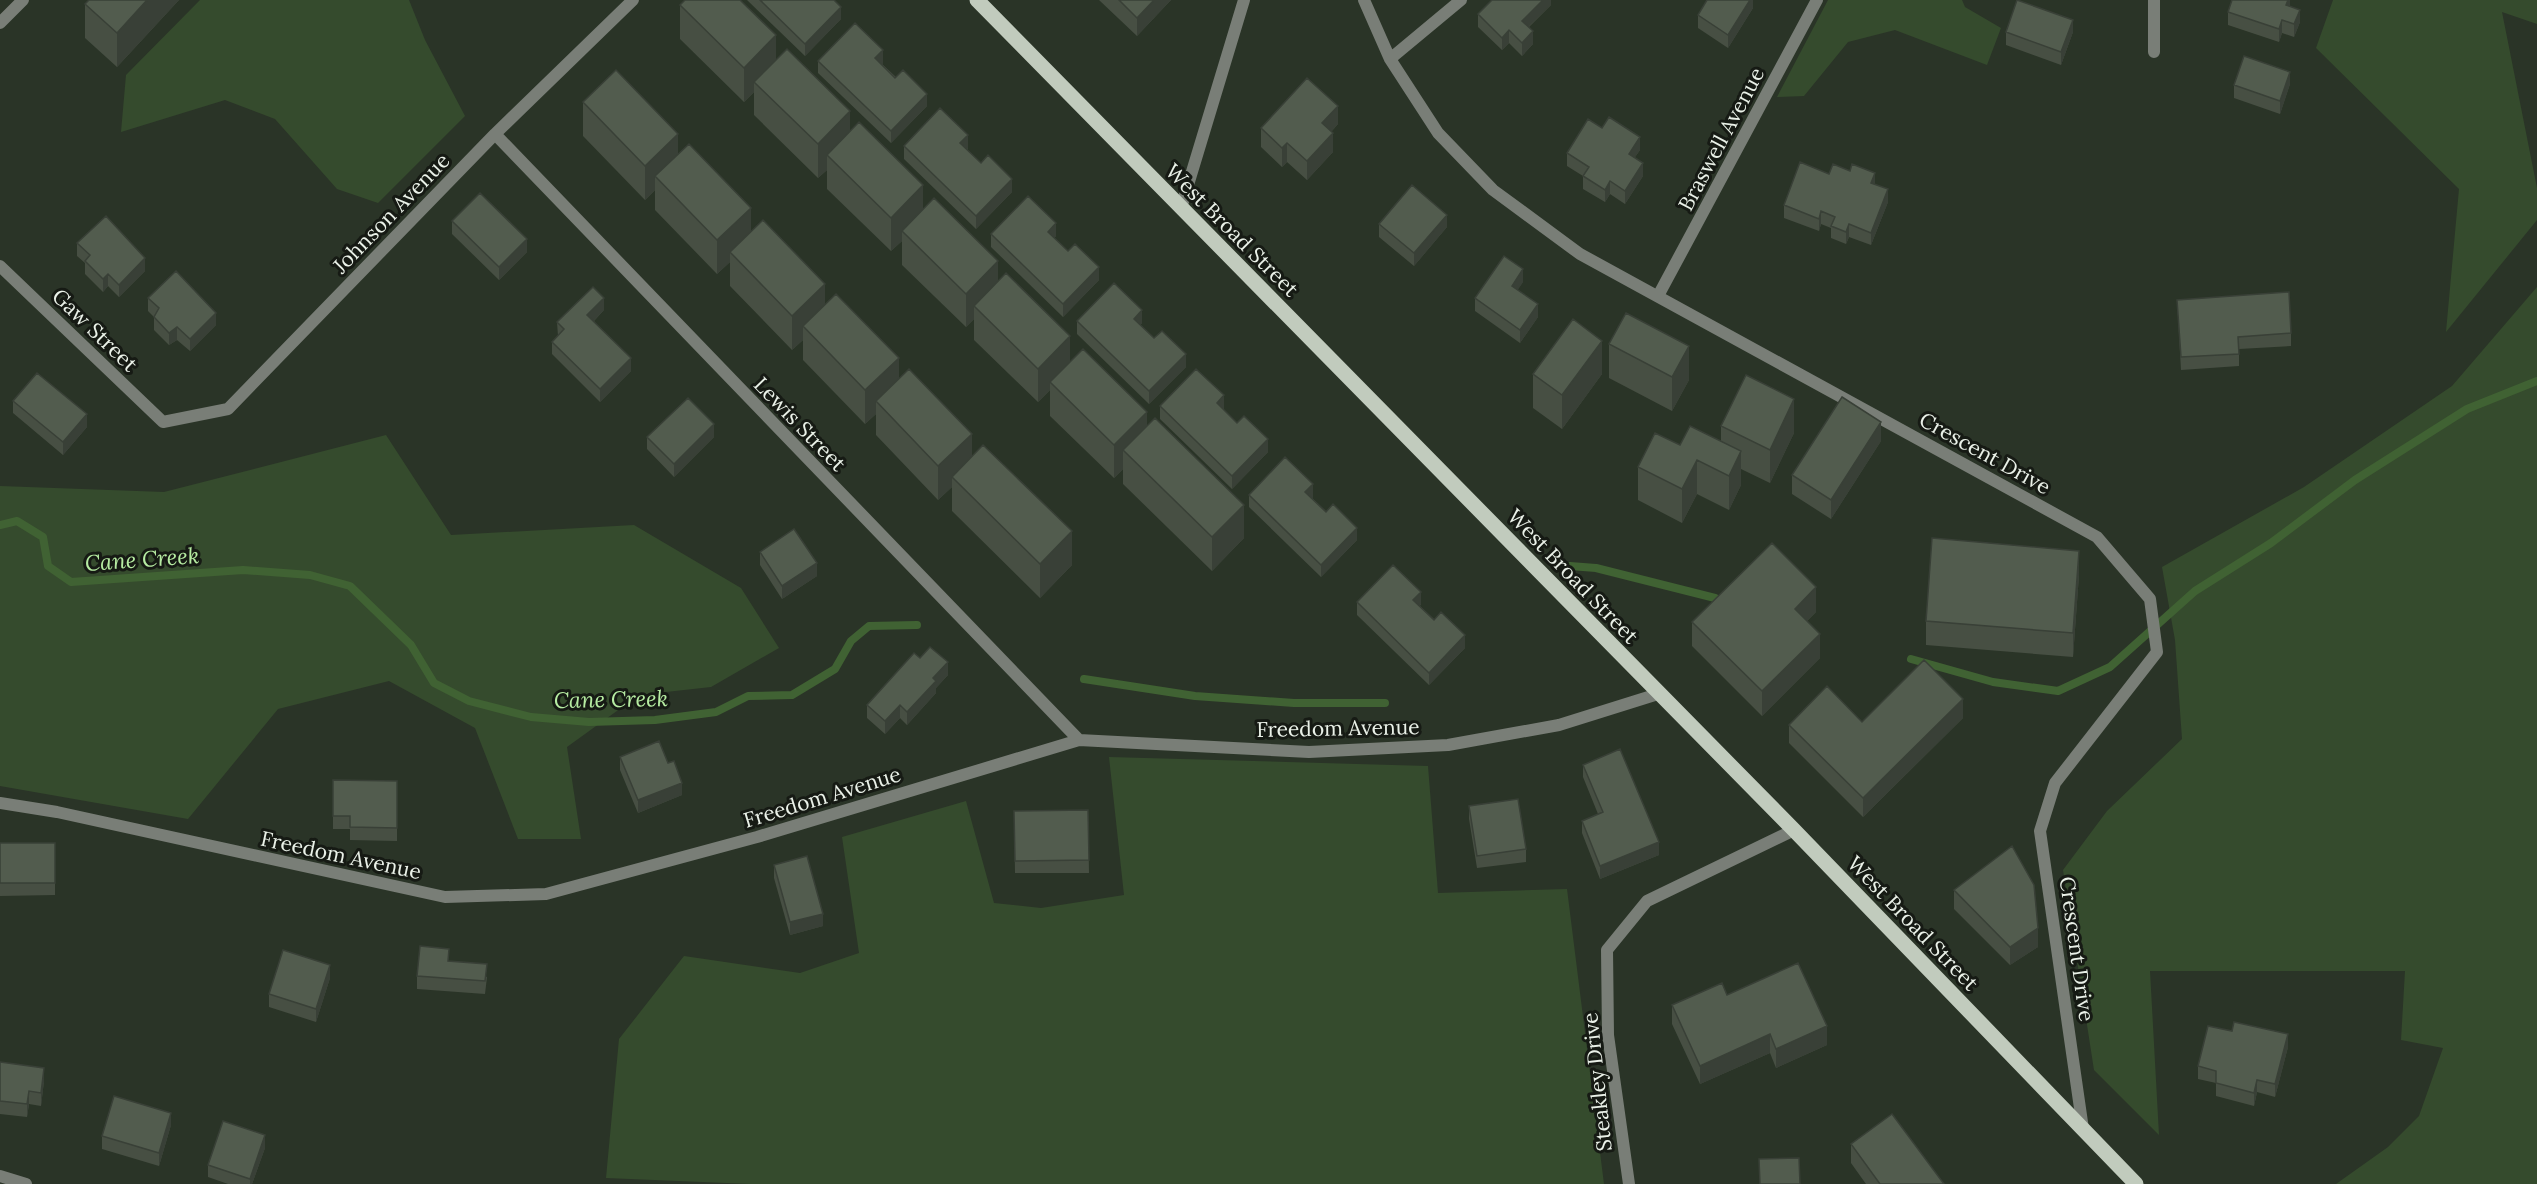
<svg xmlns="http://www.w3.org/2000/svg" width="2537" height="1184" font-family="Lora,serif">
	<rect width="100%" height="100%" fill="#2a3427"/>
	<!-- green -->
	<path fill="#354b2d" d="M 200,0 L 409,0 L 425,40 L 465,116 L 378,203 L 337,189 L 275,119 L 225,100 L 121,132 L 126,75 Z
		M 1828,0 L 1962,0 L 1965,7 L 2001,28 L 1987,65 L 1895,30 L 1848,42 L 1804,96 L 1777,97 Z
		M 2333,0 L 2537,0 L 2537,24 L 2502,12 L 2537,188 L 2537,220 L 2446,332 L 2459,189 L 2316,48 Z
		M 2537,287 L 2537,1184 L 2336,1184 L 2388,1147 L 2419,1116 L 2443,1048 L 2401,1040 L 2405,971 L 2150,971 L 2159,1135 L 2094,1070 L 2063,870 L 2107,811 L 2182,739 L 2175,640 L 2162,567 L 2304,487 L 2452,386 Z
		M 386,435 L 451,535 L 634,525 L 741,588 L 779,648 L 711,687 L 639,695 L 567,747 L 581,839 L 518,839 L 475,728 L 389,681 L 278,709 L 188,819 L 0,786 L 0,486 L 164,492 Z
		M 1109,757 L 1428,766 L 1438,893 L 1567,889 L 1604,1184 L 750,1184 L 606,1178 L 619,1039 L 684,956 L 800,973 L 859,953 L 842,837 L 966,801 L 994,903 L 1041,908 L 1124,895 Z"/>
	<g fill="none" stroke-linecap="round" stroke-linejoin="round">
		<!-- stream -->
		<path stroke="#406233" stroke-width="8" d="M 0,525 L 17,521 L 43,537 L 48,566 L 71,582 L 243,570 L 310,575 L 350,586 L 411,645 L 434,683 L 469,701 L 531,717 L 589,722 L 655,720 L 716,712 L 748,696 L 792,695 L 835,669 L 851,641 L 869,626 L 917,625
			M 1570,566 L 1596,568 L 1715,598
			M 1911,659 L 1993,682 L 2058,691 L 2110,667 L 2195,591 L 2271,543 L 2355,480 L 2467,409 L 2537,381
			M 1084,679 L 1195,696 L 1294,703 L 1385,703"/>
		<!-- minor -->
		<path stroke="#797e77" stroke-width="12" d="M 1364,0 L 1390,59 L 1438,133 L 1493,190 L 1580,254 L 2097,537 L 2150,599 L 2157,652 L 2055,783 L 2040,831 L 2083,1129
			M 0,23 L 23,0
			M 2154,52 L 2154,0
			M 1390,59 L 1461,0
			M 495,134 L 1079,740
			M 1181,208 L 1244,0
			M 0,266 L 163,422 L 228,409 L 495,134 L 633,0
			M 1658,296 L 1817,0
			M 0,803 L 57,812 L 445,897 L 546,894 L 757,837 L 1079,740 L 1309,752 L 1448,745 L 1559,725 L 1658,694
			M 0,1176 L 26,1184
			M 1629,1184 L 1608,1035 L 1607,950 L 1647,901 L 1794,830"/>
		<!-- primary -->
		<path stroke="#c1cbbd" stroke-width="15" d="M 977,0 L 1794,830 L 2136,1184"/>
	</g>
	<!-- wall -->
	<path fill="#474f43" d="M 89,0 L 179,0 L 117,67 L 85,38 L 85,4 Z
		M 747,0 L 834,0 L 841,19 L 805,56 Z
		M 1099,0 L 1171,0 L 1137,36 Z
		M 1551,0 L 1551,5 L 1529,27 L 1533,44 L 1522,56 L 1509,43 L 1502,50 L 1478,27 L 1478,14 Z
		M 1750,0 L 1753,0 L 1753,8 L 1728,48 L 1698,28 L 1698,15 Z
		M 2290,0 L 2290,6 L 2300,22 L 2294,37 L 2282,33 L 2279,42 L 2228,25 L 2228,12 Z
		M 680,5 L 776,59 L 850,131 L 923,209 L 998,281 L 1070,361 L 1147,427 L 1244,538 L 1212,571 L 1123,484 L 1123,469 L 1114,478 L 1050,416 L 1050,390 L 1038,402 L 974,340 L 974,319 L 966,327 L 902,265 L 902,241 L 891,251 L 827,189 L 827,170 L 818,178 L 754,115 L 754,92 L 744,102 L 680,39 Z
		M 2006,32 L 2073,32 L 2061,65 L 2006,45 Z
		M 818,61 L 883,63 L 882,64 L 927,106 L 891,143 L 818,73 Z
		M 2290,84 L 2280,114 L 2234,98 L 2234,85 Z
		M 583,102 L 678,154 L 751,232 L 825,304 L 899,379 L 1072,565 L 1040,598 L 952,511 L 952,487 L 938,500 L 876,435 L 876,414 L 865,424 L 803,360 L 803,340 L 792,350 L 730,286 L 730,262 L 717,274 L 655,210 L 655,190 L 645,200 L 583,136 Z
		M 1338,124 L 1331,132 L 1333,152 L 1307,180 L 1287,162 L 1282,167 L 1261,147 L 1261,128 Z
		M 1602,128 L 1640,150 L 1635,157 L 1643,176 L 1625,204 L 1610,194 L 1605,202 L 1583,189 L 1583,176 L 1567,166 L 1567,153 Z
		M 904,146 L 968,148 L 967,150 L 1012,192 L 976,229 L 904,159 Z
		M 1829,174 L 1875,184 L 1888,202 L 1871,245 L 1849,237 L 1846,244 L 1831,238 L 1831,228 L 1821,224 L 1819,231 L 1784,218 L 1784,205 Z
		M 452,221 L 527,252 L 499,280 L 452,234 Z
		M 1379,224 L 1447,227 L 1414,266 L 1379,237 Z
		M 991,234 L 1056,236 L 1054,238 L 1099,280 L 1063,317 L 991,247 Z
		M 77,243 L 145,271 L 119,297 L 108,286 L 103,292 L 85,274 L 85,263 L 77,256 Z
		M 1523,282 L 1517,290 L 1538,317 L 1520,343 L 1475,311 L 1475,298 Z
		M 148,298 L 216,325 L 190,351 L 177,340 L 169,345 L 154,330 L 154,317 L 148,311 Z
		M 2177,300 L 2291,333 L 2291,346 L 2239,349 L 2239,366 L 2181,370 Z
		M 604,310 L 594,321 L 631,371 L 600,402 L 552,354 L 552,342 L 558,336 L 557,322 Z
		M 1077,321 L 1142,323 L 1140,325 L 1186,367 L 1149,404 L 1077,334 Z
		M 1609,344 L 1689,380 L 1672,411 L 1609,378 Z
		M 1533,374 L 1602,374 L 1562,429 L 1533,408 Z
		M 13,401 L 87,427 L 63,455 L 13,413 Z
		M 1160,406 L 1224,408 L 1223,410 L 1268,452 L 1232,489 L 1160,419 Z
		M 1721,426 L 1794,433 L 1770,483 L 1741,469 L 1741,485 L 1729,510 L 1697,494 L 1682,523 L 1638,500 L 1638,467 L 1680,445 L 1721,441 Z
		M 647,437 L 714,437 L 674,477 L 647,449 Z
		M 1881,441 L 1831,519 L 1792,494 L 1792,475 Z
		M 1249,495 L 1313,497 L 1312,498 L 1357,540 L 1321,577 L 1249,507 Z
		M 760,552 L 817,576 L 782,599 L 760,565 Z
		M 2079,575 L 2073,657 L 1926,645 L 1926,621 Z
		M 1357,602 L 1421,604 L 1420,606 L 1465,648 L 1429,685 L 1357,615 Z
		M 1816,612 L 1807,621 L 1820,658 L 1762,716 L 1692,646 L 1692,622 Z
		M 920,658 L 948,675 L 936,688 L 936,693 L 907,725 L 900,718 L 885,734 L 867,718 L 867,705 Z
		M 1963,718 L 1863,817 L 1789,743 L 1789,725 Z
		M 620,757 L 682,795 L 638,813 L 620,770 Z
		M 1583,765 L 1659,855 L 1600,879 L 1582,833 L 1582,821 L 1598,814 L 1583,777 Z
		M 333,780 L 397,781 L 397,841 L 350,840 L 350,829 L 333,829 Z
		M 1469,806 L 1526,849 L 1526,862 L 1477,868 L 1469,819 Z
		M 1088,810 L 1089,873 L 1015,873 L 1014,811 Z
		M 0,843 L 55,843 L 55,895 L 0,896 Z
		M 774,865 L 823,926 L 790,935 L 774,878 Z
		M 1954,890 L 2038,947 L 2010,965 L 1954,909 Z
		M 449,961 L 487,977 L 485,994 L 417,989 L 417,976 Z
		M 330,978 L 316,1022 L 269,1007 L 269,994 Z
		M 1727,995 L 1827,1045 L 1776,1068 L 1770,1053 L 1700,1084 L 1672,1024 L 1672,1005 Z
		M 2288,1047 L 2275,1097 L 2257,1092 L 2254,1106 L 2216,1096 L 2216,1083 L 2198,1079 L 2198,1066 Z
		M 0,1062 L 44,1081 L 41,1106 L 29,1104 L 27,1117 L 0,1114 Z
		M 171,1125 L 159,1166 L 102,1149 L 102,1136 Z
		M 1851,1144 L 1944,1184 L 1866,1184 L 1851,1163 Z
		M 265,1148 L 252,1184 L 228,1184 L 208,1177 L 208,1165 Z"/>
	<!-- shaded-wall -->
	<path fill="#394037" d="M 147,0 L 179,0 L 117,67 L 117,33 Z
		M 1154,0 L 1171,0 L 1137,36 L 1137,18 Z
		M 1543,0 L 1551,0 L 1551,5 L 1522,33 L 1522,21 Z
		M 1750,0 L 1753,0 L 1753,8 L 1728,48 L 1728,35 Z
		M 2288,0 L 2290,0 L 2290,5 L 2286,17 L 2286,5 Z
		M 841,7 L 841,19 L 805,56 L 805,44 Z
		M 2300,10 L 2300,22 L 2294,37 L 2294,24 Z
		M 2073,20 L 2073,32 L 2061,65 L 2061,52 Z
		M 2282,20 L 2282,33 L 2279,42 L 2279,29 Z
		M 1509,30 L 1509,43 L 1502,50 L 1502,38 Z
		M 1533,31 L 1533,44 L 1522,56 L 1522,43 Z
		M 776,35 L 776,69 L 754,82 L 754,92 L 744,102 L 744,68 Z
		M 883,50 L 883,63 L 875,71 L 875,58 Z
		M 2290,72 L 2290,84 L 2280,114 L 2280,101 Z
		M 927,94 L 927,106 L 891,143 L 891,131 Z
		M 1338,106 L 1338,124 L 1322,142 L 1322,123 Z
		M 850,111 L 850,145 L 827,155 L 827,170 L 818,178 L 818,144 Z
		M 1333,133 L 1333,152 L 1307,180 L 1307,161 Z
		M 678,134 L 678,168 L 655,176 L 655,190 L 645,200 L 645,166 Z
		M 968,135 L 968,148 L 960,156 L 960,143 Z
		M 1640,137 L 1640,150 L 1629,166 L 1629,154 Z
		M 1287,143 L 1287,162 L 1282,167 L 1282,148 Z
		M 1643,163 L 1643,176 L 1625,204 L 1625,191 Z
		M 1875,173 L 1875,186 L 1871,183 Z
		M 1012,179 L 1012,192 L 976,229 L 976,216 Z
		M 1610,181 L 1610,194 L 1605,202 L 1605,190 Z
		M 923,185 L 923,219 L 902,231 L 902,241 L 891,251 L 891,218 Z
		M 1888,189 L 1888,202 L 1871,245 L 1871,233 Z
		M 751,208 L 751,242 L 730,252 L 730,262 L 717,274 L 717,240 Z
		M 1821,211 L 1821,224 L 1819,231 L 1819,219 Z
		M 1447,215 L 1447,227 L 1414,266 L 1414,253 Z
		M 1056,223 L 1056,236 L 1048,244 L 1048,232 Z
		M 1849,224 L 1849,237 L 1846,244 L 1846,232 Z
		M 527,239 L 527,252 L 499,280 L 499,267 Z
		M 145,258 L 145,271 L 119,297 L 119,285 Z
		M 998,261 L 998,295 L 974,306 L 974,319 L 966,327 L 966,294 Z
		M 1099,267 L 1099,280 L 1063,317 L 1063,304 Z
		M 1523,269 L 1523,282 L 1512,299 L 1512,286 Z
		M 108,274 L 108,286 L 103,292 L 103,279 Z
		M 825,284 L 825,318 L 803,326 L 803,340 L 792,350 L 792,316 Z
		M 604,298 L 604,310 L 587,328 L 587,315 Z
		M 1538,304 L 1538,317 L 1520,343 L 1520,330 Z
		M 1142,310 L 1142,323 L 1134,331 L 1134,319 Z
		M 216,313 L 216,325 L 190,351 L 190,339 Z
		M 177,327 L 177,340 L 169,345 L 169,333 Z
		M 1070,336 L 1070,370 L 1050,382 L 1050,390 L 1038,402 L 1038,369 Z
		M 1602,341 L 1602,374 L 1562,429 L 1562,395 Z
		M 1689,346 L 1689,380 L 1672,411 L 1672,377 Z
		M 1186,354 L 1186,367 L 1149,404 L 1149,391 Z
		M 631,358 L 631,371 L 600,402 L 600,389 Z
		M 899,358 L 899,392 L 876,401 L 876,414 L 865,424 L 865,390 Z
		M 1224,395 L 1224,408 L 1217,416 L 1217,403 Z
		M 1794,399 L 1794,433 L 1770,483 L 1770,450 Z
		M 1147,412 L 1147,446 L 1123,450 L 1123,469 L 1114,478 L 1114,445 Z
		M 87,414 L 87,427 L 63,455 L 63,442 Z
		M 1881,422 L 1881,441 L 1831,519 L 1831,500 Z
		M 714,424 L 714,437 L 674,477 L 674,464 Z
		M 972,434 L 972,468 L 952,477 L 952,487 L 938,500 L 938,466 Z
		M 1268,439 L 1268,452 L 1232,489 L 1232,476 Z
		M 1741,451 L 1741,485 L 1729,510 L 1729,476 Z
		M 1697,460 L 1697,494 L 1682,523 L 1682,489 Z
		M 1313,484 L 1313,497 L 1305,505 L 1305,492 Z
		M 1244,505 L 1244,538 L 1212,571 L 1212,537 Z
		M 1357,528 L 1357,540 L 1321,577 L 1321,565 Z
		M 1072,531 L 1072,565 L 1040,598 L 1040,564 Z
		M 2079,551 L 2079,575 L 2073,657 L 2073,633 Z
		M 817,563 L 817,576 L 782,599 L 782,586 Z
		M 1816,587 L 1816,612 L 1795,633 L 1795,609 Z
		M 1421,592 L 1421,604 L 1413,613 L 1413,600 Z
		M 1820,634 L 1820,658 L 1762,716 L 1762,691 Z
		M 1465,635 L 1465,648 L 1429,685 L 1429,673 Z
		M 948,662 L 948,675 L 936,688 L 936,693 L 907,725 L 907,712 L 933,678 Z
		M 1963,699 L 1963,718 L 1863,817 L 1863,798 Z
		M 900,705 L 900,718 L 885,734 L 885,721 Z
		M 682,783 L 682,795 L 638,813 L 638,800 Z
		M 1659,842 L 1659,855 L 1600,879 L 1600,866 Z
		M 823,914 L 823,926 L 790,935 L 790,922 Z
		M 2038,928 L 2038,947 L 2010,965 L 2010,947 Z
		M 330,965 L 330,978 L 316,1022 L 316,1009 Z
		M 1827,1026 L 1827,1045 L 1776,1068 L 1776,1049 Z
		M 1770,1034 L 1770,1053 L 1700,1084 L 1700,1066 Z
		M 2288,1034 L 2288,1047 L 2275,1097 L 2275,1084 Z
		M 44,1068 L 44,1081 L 41,1106 L 41,1093 Z
		M 2257,1080 L 2257,1092 L 2254,1106 L 2254,1093 Z
		M 29,1091 L 29,1104 L 27,1117 L 27,1104 Z
		M 171,1113 L 171,1125 L 159,1166 L 159,1153 Z
		M 265,1135 L 265,1148 L 252,1184 L 250,1184 L 250,1179 Z"/>
	<!-- building -->
	<path fill="#525c4e" stroke="#394037" stroke-width="1.5" d="M 89,0 L 147,0 L 117,33 L 85,4 Z
		M 685,0 L 740,0 L 776,35 L 744,68 L 680,5 Z
		M 760,0 L 834,0 L 841,7 L 805,44 Z
		M 1119,0 L 1154,0 L 1137,18 Z
		M 1492,0 L 1543,0 L 1522,21 L 1533,31 L 1522,43 L 1509,30 L 1502,38 L 1478,14 Z
		M 1707,0 L 1750,0 L 1728,35 L 1698,15 Z
		M 2017,0 L 2073,20 L 2061,52 L 2006,32 Z
		M 2232,0 L 2288,0 L 2286,5 L 2300,10 L 2294,24 L 2282,20 L 2279,29 L 2228,12 Z
		M 855,23 L 883,50 L 875,58 L 895,78 L 903,70 L 927,94 L 891,131 L 818,61 Z
		M 787,49 L 850,111 L 818,144 L 754,82 Z
		M 2244,56 L 2290,72 L 2280,101 L 2234,85 Z
		M 616,70 L 678,134 L 645,166 L 583,102 Z
		M 1307,78 L 1338,106 L 1322,123 L 1333,133 L 1307,161 L 1287,143 L 1282,148 L 1261,128 Z
		M 940,108 L 968,135 L 960,143 L 981,163 L 988,155 L 1012,179 L 976,216 L 904,146 Z
		M 1609,117 L 1640,137 L 1629,154 L 1643,163 L 1625,191 L 1610,181 L 1605,190 L 1583,176 L 1589,167 L 1567,153 L 1588,119 L 1602,128 Z
		M 859,122 L 923,185 L 891,218 L 827,155 Z
		M 689,144 L 751,208 L 717,240 L 655,176 Z
		M 1800,162 L 1829,174 L 1833,164 L 1850,171 L 1852,164 L 1875,173 L 1871,183 L 1888,189 L 1871,233 L 1849,224 L 1846,232 L 1831,226 L 1835,217 L 1821,211 L 1819,219 L 1784,205 Z
		M 1412,185 L 1447,215 L 1414,253 L 1379,224 Z
		M 480,193 L 527,239 L 499,267 L 452,221 Z
		M 1028,196 L 1056,223 L 1048,232 L 1068,251 L 1075,244 L 1099,267 L 1063,304 L 991,234 Z
		M 934,198 L 998,261 L 966,294 L 902,231 Z
		M 106,216 L 145,258 L 119,285 L 108,274 L 103,279 L 85,261 L 90,255 L 77,243 Z
		M 763,220 L 825,284 L 792,316 L 730,252 Z
		M 1504,256 L 1523,269 L 1512,286 L 1538,304 L 1520,330 L 1475,298 Z
		M 176,271 L 216,313 L 190,339 L 177,327 L 169,333 L 154,317 L 159,308 L 148,298 Z
		M 1006,273 L 1070,336 L 1038,369 L 974,306 Z
		M 1114,283 L 1142,310 L 1134,319 L 1154,338 L 1162,331 L 1186,354 L 1149,391 L 1077,321 Z
		M 593,287 L 604,298 L 587,315 L 631,358 L 600,389 L 552,342 L 564,329 L 557,322 Z
		M 2289,292 L 2291,333 L 2238,337 L 2239,354 L 2181,357 L 2177,300 Z
		M 836,294 L 899,358 L 865,390 L 803,326 Z
		M 1626,313 L 1689,346 L 1672,377 L 1609,344 Z
		M 1573,319 L 1602,341 L 1562,395 L 1533,374 Z
		M 1083,349 L 1147,412 L 1114,445 L 1050,382 Z
		M 909,369 L 972,434 L 938,466 L 876,401 Z
		M 1196,369 L 1224,395 L 1217,403 L 1237,423 L 1244,416 L 1268,439 L 1232,476 L 1160,406 Z
		M 37,373 L 87,414 L 63,442 L 13,401 Z
		M 1746,375 L 1794,399 L 1770,450 L 1721,426 Z
		M 1842,397 L 1881,422 L 1831,500 L 1792,475 Z
		M 688,398 L 714,424 L 674,464 L 647,437 Z
		M 1155,418 L 1244,505 L 1212,537 L 1123,450 Z
		M 1690,426 L 1741,451 L 1729,476 L 1697,460 L 1682,489 L 1638,467 L 1655,433 L 1680,445 Z
		M 983,445 L 1072,531 L 1040,564 L 952,477 Z
		M 1285,457 L 1313,484 L 1305,492 L 1326,512 L 1333,504 L 1357,528 L 1321,565 L 1249,495 Z
		M 794,529 L 817,563 L 782,586 L 760,552 Z
		M 1932,538 L 2079,551 L 2073,633 L 1926,621 Z
		M 1772,543 L 1816,587 L 1795,609 L 1820,634 L 1762,691 L 1692,622 Z
		M 1393,565 L 1421,592 L 1413,600 L 1434,620 L 1441,612 L 1465,635 L 1429,673 L 1357,602 Z
		M 930,647 L 948,662 L 933,678 L 936,681 L 907,712 L 900,705 L 885,721 L 867,705 L 914,653 L 920,658 Z
		M 1924,660 L 1963,699 L 1863,798 L 1789,725 L 1827,686 L 1862,722 Z
		M 659,741 L 668,763 L 674,761 L 682,783 L 638,800 L 620,757 Z
		M 1620,749 L 1659,842 L 1600,866 L 1582,821 L 1603,812 L 1583,765 Z
		M 333,780 L 397,781 L 397,828 L 350,827 L 350,816 L 333,816 Z
		M 1518,799 L 1526,849 L 1477,856 L 1469,806 Z
		M 1088,810 L 1089,860 L 1015,861 L 1014,811 Z
		M 0,843 L 55,843 L 55,883 L 0,883 Z
		M 2012,846 L 2034,885 L 2038,928 L 2010,947 L 1954,890 Z
		M 807,856 L 823,914 L 790,922 L 774,865 Z
		M 420,946 L 449,949 L 448,961 L 487,964 L 485,981 L 417,976 Z
		M 283,950 L 330,965 L 316,1009 L 269,994 Z
		M 1798,963 L 1827,1026 L 1776,1049 L 1770,1034 L 1700,1066 L 1672,1005 L 1722,983 L 1727,995 Z
		M 2234,1022 L 2288,1034 L 2275,1084 L 2257,1080 L 2254,1093 L 2216,1083 L 2216,1071 L 2198,1066 L 2208,1026 L 2232,1031 Z
		M 0,1062 L 44,1068 L 41,1093 L 29,1091 L 27,1104 L 0,1101 Z
		M 114,1096 L 171,1113 L 159,1153 L 102,1136 Z
		M 1892,1114 L 1944,1184 L 1880,1184 L 1851,1144 Z
		M 223,1121 L 265,1135 L 250,1179 L 208,1165 Z
		M 1799,1158 L 1800,1184 L 1760,1184 L 1759,1159 Z"/>
	<g text-anchor="middle" dominant-baseline="central" stroke-width="6" stroke-linejoin="round" paint-order="stroke">
		<!-- street labels -->
		<g font-size="21" fill="#eaf1e8" stroke="#161a14">
			<text transform="translate(1721 139) rotate(-62)">Braswell Avenue</text>
			<text transform="translate(391 213) rotate(-46)">Johnson Avenue</text>
			<text transform="translate(1232 230) rotate(45)">West Broad Street</text>
			<text transform="translate(95 330) rotate(44)">Gaw Street</text>
			<text transform="translate(800 424) rotate(46)">Lewis Street</text>
			<text transform="translate(1985 453) rotate(29)">Crescent Drive</text>
			<text transform="translate(1573 576) rotate(46)">West Broad Street</text>
			<text transform="translate(1338 728) rotate(-1)">Freedom Avenue</text>
			<text transform="translate(822 797) rotate(-17)">Freedom Avenue</text>
			<text transform="translate(341 855) rotate(12)">Freedom Avenue</text>
			<text transform="translate(1913 923) rotate(46)">West Broad Street</text>
			<text transform="translate(2077 949) rotate(82)">Crescent Drive</text>
			<text transform="translate(1597 1082) rotate(-96)">Steakley Drive</text>
		</g>
		<!-- water labels -->
		<g font-size="22" font-style="italic" fill="#b6eca2" stroke="#161a14">
			<text transform="translate(142 559) rotate(-4)">Cane Creek</text>
			<text transform="translate(611 699) rotate(-1)">Cane Creek</text>
		</g>
	</g>
</svg>
